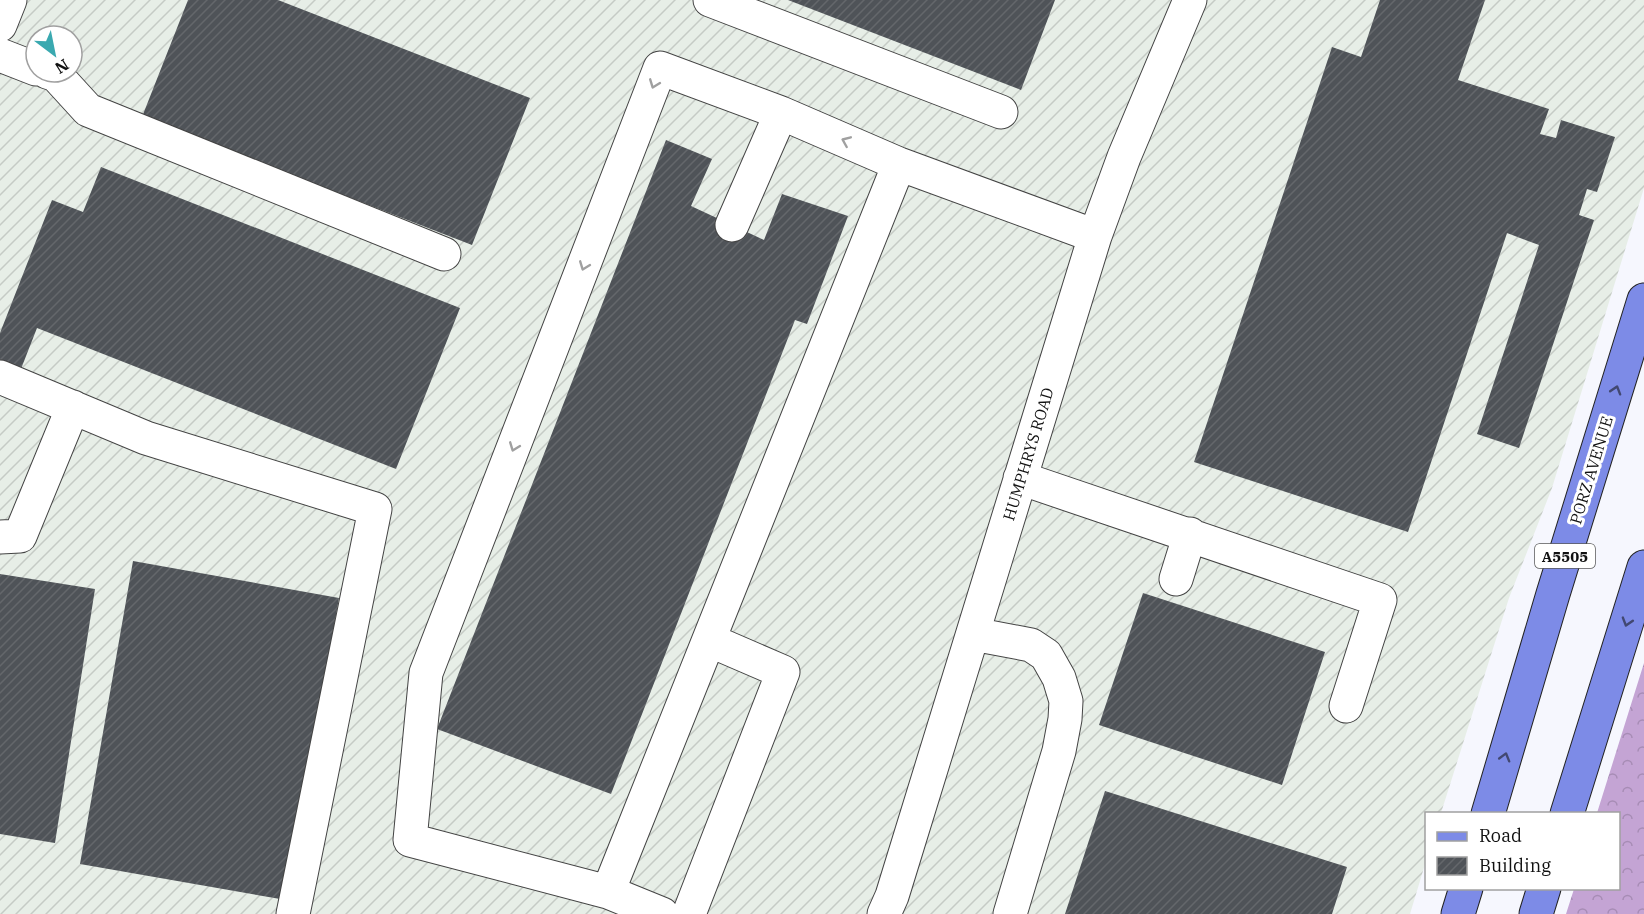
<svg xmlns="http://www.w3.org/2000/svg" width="1644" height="914" font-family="'IBM Plex Serif',serif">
	<defs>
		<pattern id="industrial-furrows" width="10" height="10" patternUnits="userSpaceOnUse" patternTransform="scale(1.5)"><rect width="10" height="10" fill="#e7eee7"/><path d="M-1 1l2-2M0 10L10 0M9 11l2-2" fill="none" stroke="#c5cbc5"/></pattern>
		<pattern id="forest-crowns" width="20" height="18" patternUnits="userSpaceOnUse" patternTransform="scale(1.5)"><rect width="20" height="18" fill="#c4a4d4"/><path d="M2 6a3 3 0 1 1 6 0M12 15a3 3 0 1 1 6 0" fill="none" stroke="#a78cb5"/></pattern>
		<pattern id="building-hatch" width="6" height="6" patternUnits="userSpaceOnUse" patternTransform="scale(1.5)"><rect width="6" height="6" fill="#4f5358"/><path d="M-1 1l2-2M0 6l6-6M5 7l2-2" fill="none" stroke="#64676b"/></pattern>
	</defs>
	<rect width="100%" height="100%" fill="#f6f7fe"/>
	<!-- industrial -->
	<path fill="url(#industrial-furrows)" fill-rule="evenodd" d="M 0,0 L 1644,0 L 1644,188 L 1552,488 L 1509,598 L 1441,813 L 1426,814 L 1426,861 L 1410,914 L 0,914 ZM 36,36 L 72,36 L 72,72 L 36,72 Z"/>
	<!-- forest -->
	<path fill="url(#forest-crowns)" d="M 1644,663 L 1644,914 L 1566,914 L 1574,889 L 1618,888 L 1618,814 L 1597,813 Z"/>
	<!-- building -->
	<path fill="url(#building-hatch)" d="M 188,0 L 278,0 L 530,98 L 472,245 L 142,117 Z
		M 788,0 L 1055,0 L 1021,90 Z
		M 1380,0 L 1485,0 L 1458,80 L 1549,109 L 1540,134 L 1556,138 L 1561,120 L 1615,137 L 1597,192 L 1587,189 L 1579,215 L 1594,220 L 1519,448 L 1477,434 L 1539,245 L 1507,233 L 1408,532 L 1194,462 L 1332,47 L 1361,57 Z
		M 666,140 L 712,159 L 691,206 L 764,240 L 782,194 L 848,216 L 807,324 L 795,320 L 611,794 L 437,729 Z
		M 101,167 L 460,308 L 396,469 L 37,328 L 19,374 L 0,366 L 0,333 L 52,200 L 83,212 Z
		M 133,561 L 339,598 L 286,900 L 80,864 Z
		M 0,574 L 95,589 L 55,843 L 0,834 Z
		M 1143,593 L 1325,652 L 1282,785 L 1099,725 Z
		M 1105,791 L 1347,867 L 1332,914 L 1065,914 Z"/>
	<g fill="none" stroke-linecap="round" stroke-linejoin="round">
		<defs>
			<path id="minor" d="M 710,0 L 1001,112
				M 0,25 L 10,0
				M 0,55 L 36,69
				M 47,72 L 56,75 L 88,110 L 444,254
				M 899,164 L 608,892 L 410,840 L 426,673 L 660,68 L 781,113 L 899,164 L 1095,236
				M 732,225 L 781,113
				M 0,377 L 146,438 L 375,509 L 293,914
				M 1020,478 L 1380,600 L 1346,706
				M 0,537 L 20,536 L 73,407
				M 1176,579 L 1190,534
				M 973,634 L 1031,645 L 1046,655 L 1059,678 L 1066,701 L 1065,719 L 1059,751 L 1010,914
				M 608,892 L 662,914
				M 689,914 L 783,672 L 709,640
				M 884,914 L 892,896 L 1095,236 L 1124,157 L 1190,0"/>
			<path id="major" d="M 1488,814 L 1553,594 L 1644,300
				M 1567,814 L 1644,567
				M 1458,914 L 1466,888
				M 1536,914 L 1544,888"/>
		</defs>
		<!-- minor casing -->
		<use href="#minor" stroke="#444" stroke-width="35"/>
		<!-- major casing -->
		<use href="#major" stroke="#222" stroke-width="35"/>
		<!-- minor -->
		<use href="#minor" stroke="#fff" stroke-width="33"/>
		<!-- major -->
		<use href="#major" stroke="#7d8be7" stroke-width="33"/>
	</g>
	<!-- one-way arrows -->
	<defs><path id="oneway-chevron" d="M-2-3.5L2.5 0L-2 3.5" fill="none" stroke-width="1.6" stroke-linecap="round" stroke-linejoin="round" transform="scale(1.5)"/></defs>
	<g stroke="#a0a0a0">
		<use href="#oneway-chevron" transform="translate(654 84) rotate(111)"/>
		<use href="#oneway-chevron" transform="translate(846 141) rotate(-157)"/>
		<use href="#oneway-chevron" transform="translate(584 266) rotate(111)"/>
		<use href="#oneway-chevron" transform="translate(514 447) rotate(111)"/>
	</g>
	<g stroke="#424871">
		<use href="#oneway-chevron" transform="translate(1616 390) rotate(-73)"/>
		<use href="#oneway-chevron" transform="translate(1627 622) rotate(107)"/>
		<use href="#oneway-chevron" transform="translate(1505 757) rotate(-74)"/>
	</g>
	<g text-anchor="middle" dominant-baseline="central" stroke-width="6" stroke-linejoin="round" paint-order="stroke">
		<!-- shield labels -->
		<rect fill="#fff" stroke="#585858" stroke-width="1.5" x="1535" y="544" width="60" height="24" rx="4.5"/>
		<g font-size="15" font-weight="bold" fill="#111">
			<text x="1565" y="556">A5505</text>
		</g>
		<!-- street labels -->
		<g font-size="16" fill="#111" stroke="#fff">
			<text transform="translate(1028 454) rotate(-73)">HUMPHRYS ROAD</text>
			<text transform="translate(1591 470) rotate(-73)">PORZ AVENUE</text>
		</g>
	</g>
	<!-- legend -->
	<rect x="1425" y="812" width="195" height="78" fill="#ffffff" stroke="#a0a0a0" stroke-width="1.5"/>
	<rect x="1437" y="832" width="30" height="9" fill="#7d8be7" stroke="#a0a0a0" stroke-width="1.5"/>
	<text x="1479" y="842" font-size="18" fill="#111111">Road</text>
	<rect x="1437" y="857" width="30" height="18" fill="url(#building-hatch)" stroke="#a0a0a0" stroke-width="1.5"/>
	<text x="1479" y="872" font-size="18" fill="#111111">Building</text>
	<!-- north arrow -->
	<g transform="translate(54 54) rotate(148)"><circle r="28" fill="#ffffff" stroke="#a0a0a0" stroke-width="1.5"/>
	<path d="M0-4.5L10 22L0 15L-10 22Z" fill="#3aa9b0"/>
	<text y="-9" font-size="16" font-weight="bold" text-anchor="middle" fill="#111111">N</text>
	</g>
</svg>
